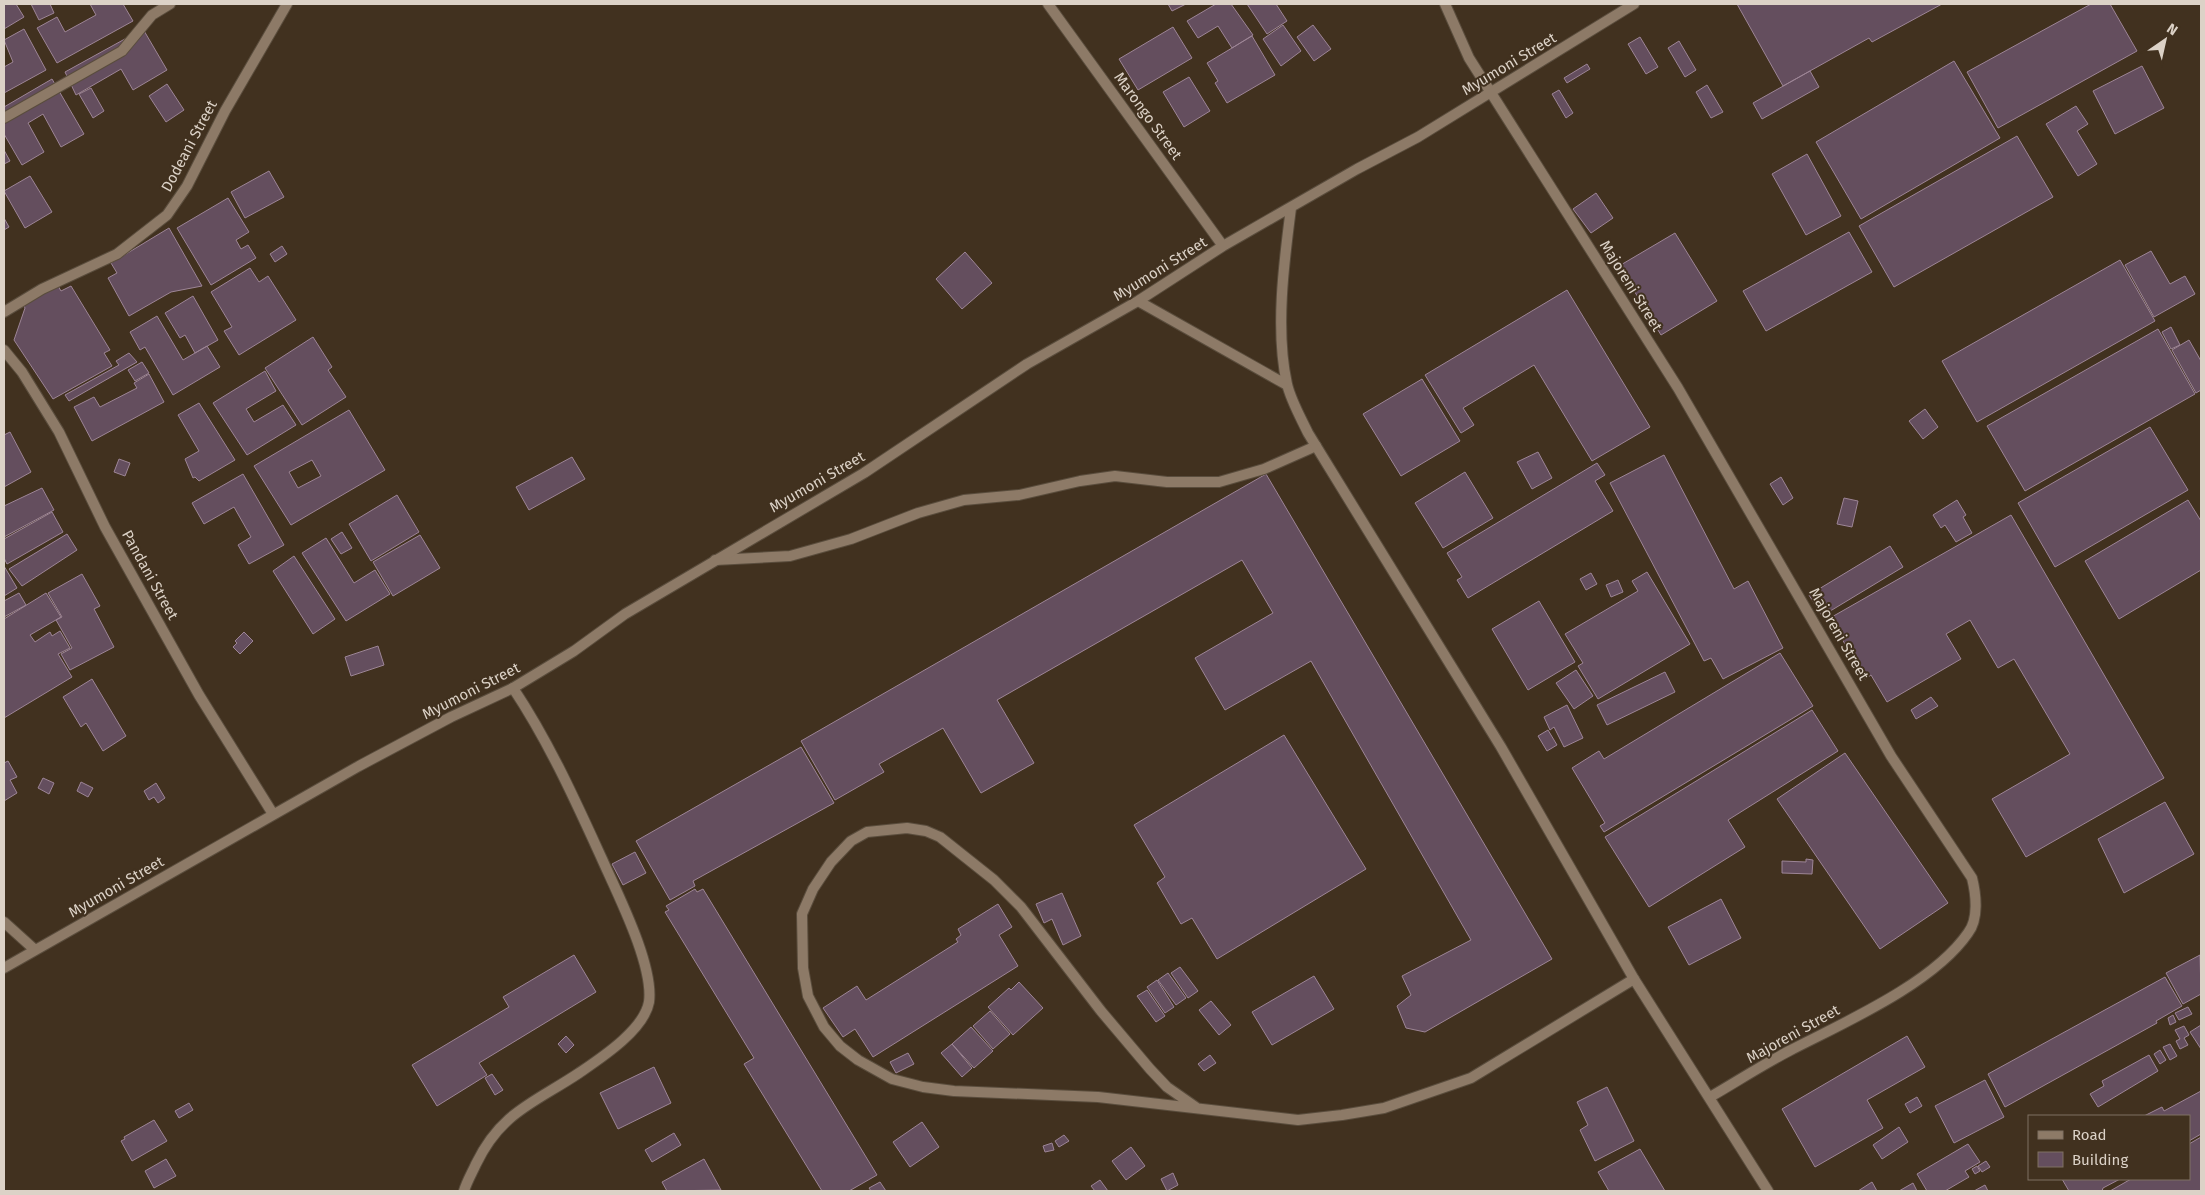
<svg xmlns="http://www.w3.org/2000/svg" width="2205" height="1195" font-family="'Fira Sans',sans-serif">
	<rect width="100%" height="100%" fill="#41311f"/>
	<!-- building -->
	<path fill="#644e5e" stroke="#9d8596" fill-rule="evenodd" d="M 4,4 L 16,4 L 24,17 L 4,29 Z
		M 31,4 L 50,4 L 54,13 L 39,20 Z
		M 90,4 L 123,4 L 133,21 L 57,63 L 37,28 L 57,17 L 65,32 L 96,15 Z
		M 1168,4 L 1186,4 L 1172,11 Z
		M 1216,4 L 1231,4 L 1253,35 L 1232,48 L 1218,26 L 1198,38 L 1187,21 Z
		M 1247,4 L 1276,4 L 1287,21 L 1267,34 Z
		M 1737,4 L 1942,4 L 1872,42 L 1869,38 L 1783,86 Z
		M 2091,4 L 2110,4 L 2137,51 L 1998,128 L 1967,72 Z
		M 1283,25 L 1301,51 L 1281,66 L 1263,39 Z
		M 1313,25 L 1331,49 L 1314,61 L 1297,37 Z
		M 1173,27 L 1192,58 L 1138,90 L 1119,59 Z
		M 24,29 L 46,70 L 4,93 L 4,67 L 13,62 L 4,40 Z
		M 143,29 L 167,70 L 133,90 L 121,69 L 76,95 L 65,72 Z
		M 1252,36 L 1275,75 L 1227,103 L 1215,83 L 1218,81 L 1207,63 Z
		M 1640,37 L 1658,67 L 1646,74 L 1628,44 Z
		M 1679,41 L 1696,70 L 1685,77 L 1668,48 Z
		M 1954,61 L 2000,138 L 1861,219 L 1816,142 Z
		M 1587,64 L 1590,69 L 1567,83 L 1564,78 Z
		M 2142,66 L 2164,108 L 2115,134 L 2093,91 Z
		M 1810,71 L 1819,87 L 1762,119 L 1753,103 Z
		M 1189,77 L 1210,111 L 1184,127 L 1163,92 Z
		M 52,79 L 84,134 L 61,147 L 43,114 L 28,123 L 44,152 L 22,165 L 4,134 L 4,107 Z
		M 167,84 L 184,110 L 166,122 L 149,96 Z
		M 1707,85 L 1723,112 L 1711,118 L 1696,92 Z
		M 91,88 L 104,111 L 93,118 L 79,94 Z
		M 1559,90 L 1573,113 L 1566,118 L 1552,94 Z
		M 2076,106 L 2088,124 L 2077,131 L 2097,164 L 2078,176 L 2046,124 Z
		M 2017,136 L 2053,197 L 1894,287 L 1859,226 Z
		M 4,150 L 10,161 L 4,164 Z
		M 1807,154 L 1841,216 L 1806,235 L 1772,174 Z
		M 269,171 L 284,197 L 245,218 L 231,192 Z
		M 30,176 L 52,212 L 25,228 L 4,191 Z
		M 1596,193 L 1613,218 L 1591,233 L 1573,209 Z
		M 228,198 L 249,232 L 236,240 L 241,249 L 248,245 L 256,258 L 211,285 L 177,228 Z
		M 4,218 L 9,227 L 4,230 Z
		M 169,228 L 202,286 L 171,292 L 129,316 L 108,278 L 117,273 L 111,263 Z
		M 1849,232 L 1872,272 L 1766,331 L 1743,291 Z
		M 1675,233 L 1717,301 L 1661,335 L 1619,266 Z
		M 282,246 L 287,254 L 275,262 L 270,254 Z
		M 2151,251 L 2170,284 L 2185,276 L 2195,294 L 2154,317 L 2125,265 Z
		M 965,252 L 992,283 L 962,309 L 936,279 Z
		M 2120,260 L 2155,321 L 1977,422 L 1942,361 Z
		M 250,268 L 259,282 L 268,276 L 296,320 L 239,355 L 224,331 L 232,327 L 211,292 Z
		M 57,284 L 61,291 L 71,286 L 110,350 L 104,353 L 112,366 L 53,399 L 14,340 L 25,308 L 23,303 Z
		M 1567,290 L 1650,427 L 1592,461 L 1534,365 L 1463,408 L 1474,425 L 1461,433 L 1425,375 Z
		M 193,296 L 218,340 L 195,353 L 185,335 L 180,338 L 165,313 Z
		M 157,316 L 183,360 L 207,346 L 220,367 L 173,395 L 145,347 L 140,350 L 130,332 Z
		M 2171,327 L 2180,345 L 2171,349 L 2162,332 Z
		M 2158,329 L 2195,394 L 2025,491 L 1987,426 Z
		M 313,337 L 332,367 L 328,370 L 346,397 L 302,425 L 265,368 Z
		M 2189,340 L 2201,361 L 2201,390 L 2196,393 L 2172,350 Z
		M 129,353 L 137,362 L 69,401 L 65,395 L 119,365 L 116,361 Z
		M 142,362 L 149,373 L 135,381 L 128,370 Z
		M 265,371 L 276,391 L 246,409 L 254,422 L 283,405 L 296,425 L 247,455 L 213,403 Z
		M 149,374 L 164,402 L 92,441 L 74,407 L 94,397 L 100,407 L 137,388 L 134,383 Z
		M 1422,379 L 1460,441 L 1401,476 L 1363,414 Z
		M 199,403 L 235,460 L 199,481 L 195,477 L 193,478 L 185,459 L 199,451 L 178,415 Z
		M 1925,409 L 1938,427 L 1923,439 L 1909,421 Z
		M 349,410 L 385,470 L 291,525 L 254,466 ZM 312,460 L 321,476 L 298,488 L 289,472 Z
		M 2150,427 L 2188,490 L 2055,567 L 2018,503 Z
		M 10,432 L 31,472 L 4,487 L 4,435 Z
		M 1538,452 L 1552,478 L 1532,489 L 1517,462 Z
		M 1664,455 L 1734,589 L 1748,581 L 1783,648 L 1723,679 L 1711,658 L 1704,661 L 1610,483 Z
		M 572,457 L 585,479 L 529,510 L 516,487 Z
		M 119,459 L 130,463 L 125,476 L 114,472 Z
		M 1597,463 L 1605,475 L 1595,481 L 1613,511 L 1468,598 L 1457,580 L 1462,577 L 1447,553 Z
		M 1465,472 L 1493,518 L 1443,548 L 1415,503 Z
		M 243,474 L 284,545 L 249,564 L 238,545 L 251,537 L 234,507 L 204,524 L 192,503 Z
		M 1266,474 L 1552,959 L 1425,1032 L 1406,1028 L 1397,1006 L 1411,995 L 1402,976 L 1471,940 L 1311,661 L 1225,710 L 1195,658 L 1273,613 L 1242,560 L 997,700 L 1034,763 L 981,793 L 943,728 L 879,764 L 884,772 L 835,800 L 801,741 Z
		M 1781,477 L 1793,498 L 1783,505 L 1770,484 Z
		M 42,488 L 54,510 L 4,537 L 4,506 Z
		M 397,495 L 419,532 L 371,561 L 349,524 Z
		M 1844,498 L 1858,501 L 1852,527 L 1837,524 Z
		M 1957,500 L 1966,515 L 1963,517 L 1972,533 L 1956,542 L 1945,525 L 1941,528 L 1933,515 Z
		M 2188,500 L 2201,521 L 2201,570 L 2119,619 L 2085,561 Z
		M 52,512 L 63,532 L 7,564 L 4,558 L 4,539 Z
		M 2011,515 L 2164,778 L 2026,857 L 1992,799 L 2070,754 L 2014,659 L 1998,668 L 1970,620 L 1946,634 L 1961,659 L 1887,702 L 1871,675 L 1865,679 L 1830,618 Z
		M 342,532 L 352,548 L 341,554 L 331,539 Z
		M 67,534 L 77,550 L 22,586 L 9,569 Z
		M 420,535 L 440,568 L 393,596 L 373,562 Z
		M 326,538 L 354,583 L 375,570 L 390,594 L 346,621 L 302,553 Z
		M 1890,546 L 1903,567 L 1822,616 L 1809,595 Z
		M 294,556 L 335,619 L 313,634 L 273,571 Z
		M 4,566 L 17,588 L 4,596 Z
		M 1647,572 L 1690,644 L 1598,699 L 1578,666 L 1583,663 L 1565,634 L 1638,591 L 1632,581 Z
		M 1591,573 L 1597,584 L 1586,590 L 1580,579 Z
		M 82,574 L 100,606 L 94,609 L 114,647 L 70,670 L 61,654 L 72,648 L 56,620 L 62,617 L 48,593 Z
		M 1618,580 L 1623,592 L 1611,597 L 1606,585 Z
		M 19,593 L 26,605 L 4,617 L 4,601 Z
		M 46,593 L 61,617 L 30,635 L 35,642 L 50,632 L 52,636 L 60,631 L 70,648 L 58,654 L 72,677 L 4,718 L 4,619 Z
		M 1539,601 L 1575,662 L 1528,690 L 1492,629 Z
		M 244,632 L 253,641 L 240,654 L 233,647 L 237,643 L 235,641 Z
		M 378,646 L 384,665 L 351,676 L 345,657 Z
		M 1780,653 L 1813,706 L 1604,832 L 1600,826 L 1605,823 L 1572,768 L 1599,751 L 1604,759 Z
		M 1576,670 L 1593,696 L 1574,709 L 1556,683 Z
		M 1665,672 L 1675,692 L 1607,725 L 1597,705 Z
		M 92,679 L 126,736 L 103,751 L 86,723 L 81,727 L 63,697 Z
		M 1931,697 L 1938,706 L 1916,719 L 1911,710 Z
		M 1567,705 L 1583,738 L 1564,747 L 1554,727 L 1550,730 L 1544,717 Z
		M 1812,710 L 1838,751 L 1728,820 L 1745,847 L 1649,907 L 1605,837 Z
		M 1548,730 L 1557,745 L 1547,751 L 1538,736 Z
		M 1284,735 L 1366,869 L 1217,959 L 1192,918 L 1181,924 L 1157,883 L 1165,877 L 1134,825 Z
		M 801,747 L 834,803 L 693,881 L 695,886 L 670,900 L 636,841 Z
		M 1845,753 L 1948,903 L 1880,949 L 1777,799 Z
		M 8,761 L 17,777 L 10,780 L 17,793 L 4,801 L 4,763 Z
		M 43,778 L 54,783 L 49,794 L 38,788 Z
		M 81,782 L 93,788 L 88,797 L 77,791 Z
		M 156,783 L 165,798 L 158,803 L 154,797 L 149,800 L 144,791 Z
		M 2165,802 L 2194,854 L 2124,893 L 2098,839 Z
		M 635,852 L 646,873 L 623,885 L 612,864 Z
		M 1806,859 L 1813,860 L 1812,874 L 1782,873 L 1782,861 L 1806,862 Z
		M 695,889 L 697,892 L 703,889 L 877,1175 L 849,1191 L 822,1191 L 744,1064 L 754,1058 L 665,912 L 669,910 L 666,906 Z
		M 1062,893 L 1081,936 L 1063,945 L 1052,919 L 1044,923 L 1036,904 Z
		M 1721,899 L 1741,938 L 1689,965 L 1668,927 Z
		M 998,904 L 1012,927 L 999,935 L 1018,966 L 873,1057 L 855,1029 L 843,1037 L 823,1008 L 857,986 L 866,1000 L 958,942 L 956,939 L 961,935 L 958,929 Z
		M 574,955 L 596,992 L 479,1063 L 487,1075 L 437,1106 L 412,1065 L 509,1007 L 503,997 Z
		M 2200,955 L 2201,994 L 2183,1004 L 2166,973 Z
		M 1180,967 L 1198,991 L 1188,998 L 1171,973 Z
		M 1168,973 L 1186,998 L 1176,1005 L 1158,980 Z
		M 1314,976 L 1334,1009 L 1272,1045 L 1252,1012 Z
		M 2165,977 L 2182,1006 L 2156,1021 L 2157,1023 L 2005,1107 L 1988,1074 Z
		M 1157,980 L 1174,1007 L 1165,1013 L 1147,987 Z
		M 1019,982 L 1043,1008 L 1013,1035 L 988,1007 L 1009,988 L 1011,990 Z
		M 1147,990 L 1165,1016 L 1156,1022 L 1137,996 Z
		M 1211,1001 L 1231,1025 L 1219,1035 L 1199,1010 Z
		M 2188,1007 L 2192,1014 L 2179,1020 L 2175,1013 Z
		M 990,1011 L 1010,1034 L 993,1049 L 973,1026 Z
		M 2173,1015 L 2176,1022 L 2170,1025 L 2168,1018 Z
		M 2201,1025 L 2201,1049 L 2190,1032 Z
		M 2184,1026 L 2189,1035 L 2184,1038 L 2188,1045 L 2180,1049 L 2176,1041 L 2180,1039 L 2175,1030 Z
		M 971,1027 L 993,1051 L 974,1068 L 952,1044 Z
		M 566,1036 L 574,1045 L 566,1053 L 558,1044 Z
		M 1907,1036 L 1925,1067 L 1867,1100 L 1883,1128 L 1815,1167 L 1782,1109 Z
		M 952,1044 L 972,1068 L 962,1077 L 941,1053 Z
		M 2170,1044 L 2177,1056 L 2170,1060 L 2163,1047 Z
		M 2160,1050 L 2166,1060 L 2160,1064 L 2154,1054 Z
		M 908,1053 L 914,1064 L 896,1073 L 890,1062 Z
		M 1210,1055 L 1216,1063 L 1204,1071 L 1198,1064 Z
		M 2149,1055 L 2158,1071 L 2098,1107 L 2090,1094 L 2104,1086 L 2102,1081 Z
		M 654,1067 L 671,1103 L 618,1129 L 600,1093 Z
		M 492,1074 L 503,1090 L 495,1095 L 485,1078 Z
		M 1985,1080 L 2004,1117 L 1954,1143 L 1935,1106 Z
		M 1607,1087 L 1634,1141 L 1595,1161 L 1580,1130 L 1588,1125 L 1577,1102 Z
		M 2201,1091 L 2201,1134 L 2189,1141 L 2189,1116 L 2144,1116 L 2162,1107 L 2164,1111 Z
		M 1917,1097 L 1922,1106 L 1910,1113 L 1905,1104 Z
		M 189,1103 L 193,1110 L 179,1118 L 175,1111 Z
		M 154,1120 L 167,1141 L 132,1161 L 121,1141 L 125,1139 L 124,1137 Z
		M 922,1122 L 939,1147 L 910,1167 L 893,1142 Z
		M 1899,1127 L 1908,1142 L 1882,1159 L 1873,1145 Z
		M 674,1133 L 681,1145 L 652,1162 L 645,1150 Z
		M 1064,1135 L 1069,1141 L 1059,1147 L 1055,1141 Z
		M 2201,1137 L 2201,1191 L 2110,1191 L 2131,1179 L 2189,1179 L 2189,1144 Z
		M 1052,1143 L 1054,1150 L 1045,1152 L 1043,1146 Z
		M 1968,1144 L 1980,1162 L 1965,1171 L 1969,1177 L 1945,1191 L 1927,1191 L 1917,1174 Z
		M 1131,1147 L 1145,1166 L 1126,1180 L 1112,1161 Z
		M 1640,1149 L 1665,1191 L 1609,1191 L 1598,1172 Z
		M 166,1159 L 176,1176 L 154,1188 L 145,1171 Z
		M 704,1159 L 721,1190 L 667,1191 L 662,1182 Z
		M 1986,1161 L 1990,1167 L 1982,1172 L 1978,1166 Z
		M 1977,1166 L 1980,1171 L 1975,1174 L 1972,1169 Z
		M 1173,1173 L 1178,1185 L 1167,1191 L 1161,1179 Z
		M 2062,1179 L 2120,1179 L 2103,1188 L 2102,1191 L 2069,1191 Z
		M 1100,1180 L 1108,1191 L 1095,1191 L 1091,1186 Z
		M 880,1182 L 886,1191 L 871,1191 L 869,1188 Z
		M 1872,1182 L 1877,1191 L 1858,1191 Z
		M 1913,1183 L 1917,1191 L 1899,1191 Z
		M 1985,1185 L 1988,1191 L 1974,1191 Z"/>
	<g fill="none" stroke-linecap="round" stroke-linejoin="round">
		<defs>
			<path id="service" d="M 715,560 L 790,556 L 851,539 L 918,513 L 964,500 L 1019,495 L 1080,481 L 1115,476 L 1167,482 L 1219,482 L 1264,469 L 1316,446
				M 1197,1108 L 1167,1087 L 1150,1069 L 1101,1011 L 1021,907 L 994,880 L 940,837 L 926,831 L 907,828 L 867,832 L 851,841 L 831,862 L 813,889 L 802,914 L 803,968 L 808,996 L 824,1027 L 840,1046 L 858,1060 L 892,1079 L 923,1087 L 954,1091 L 1098,1097 L 1298,1120 L 1342,1115 L 1384,1108 L 1471,1078 L 1634,979
				M 464,1191 C 467,1181 472,1173 476,1164 C 501,1112 534,1103 579,1073 C 601,1058 644,1030 649,1002 C 654,965 617,893 602,859 C 575,800 549,742 513,688"/>
			<path id="minor" d="M 1048,4 L 1223,246
				M 1445,4 L 1469,58 L 1678,388 L 1891,756 L 1972,878 C 1976,894 1979,919 1968,933 C 1933,984 1843,1023 1789,1051 C 1762,1065 1736,1082 1710,1097
				M 4,118 L 122,51 L 152,15 L 170,4
				M 1291,208 C 1284,262 1275,330 1287,384 C 1291,401 1301,418 1308,433 L 1501,747 L 1634,979 L 1768,1191
				M 1138,301 L 1287,385
				M 4,312 L 42,289 L 117,254 L 167,215 L 187,186 L 225,111 L 287,4
				M 4,350 L 22,372 L 59,432 L 105,527 L 199,695 L 273,814
				M 4,922 L 35,950
				M 4,968 L 359,766 L 451,717 L 513,688 L 574,651 L 625,614 L 864,473 L 1027,364 L 1138,301 L 1223,246 L 1357,169 L 1418,137 L 1634,4"/>
		</defs>
		<!-- service casing -->
		<use href="#service" stroke="#5a4d3d" stroke-width="12"/>
		<!-- minor casing -->
		<use href="#minor" stroke="#5a4d3d" stroke-width="12"/>
		<!-- service -->
		<use href="#service" stroke="#8d7a67" stroke-width="10"/>
		<!-- minor -->
		<use href="#minor" stroke="#8d7a67" stroke-width="10"/>
	</g>
	<g text-anchor="middle" dominant-baseline="central" stroke-width="4" stroke-linejoin="round" paint-order="stroke">
		<!-- street labels -->
		<g font-size="15" fill="#dcd2c7" stroke="#41311f">
			<text transform="translate(1509 64) rotate(-31)">Myumoni Street</text>
			<text transform="translate(1148 116) rotate(54)">Marongo Street</text>
			<text transform="translate(189 146) rotate(-62)">Dodeani Street</text>
			<text transform="translate(1160 269) rotate(-32)">Myumoni Street</text>
			<text transform="translate(1631 286) rotate(58)">Majoreni Street</text>
			<text transform="translate(817 482) rotate(-30)">Myumoni Street</text>
			<text transform="translate(150 575) rotate(61)">Pandani Street</text>
			<text transform="translate(1839 634) rotate(60)">Majoreni Street</text>
			<text transform="translate(471 691) rotate(-27)">Myumoni Street</text>
			<text transform="translate(116 887) rotate(-30)">Myumoni Street</text>
			<text transform="translate(1793 1034) rotate(-29)">Majoreni Street</text>
		</g>
	</g>
	<!-- border -->
	<rect width="2205" height="1195" fill="none" stroke="#dcd2c7" stroke-width="10"/>
	<!-- legend -->
	<rect x="2028" y="1115" width="162" height="65" fill="#41311f" stroke="#7f7162"/>
	<rect x="2038" y="1131" width="25" height="8" fill="#8d7a67" stroke="#7f7162"/>
	<text x="2072" y="1140" font-size="15" fill="#dcd2c7">Road</text>
	<rect x="2038" y="1152" width="25" height="15" fill="#644e5e" stroke="#7f7162"/>
	<text x="2072" y="1165" font-size="15" fill="#dcd2c7">Building</text>
	<!-- north arrow -->
	<g transform="translate(2165 40) rotate(34)" stroke="#41311f" stroke-width="4" paint-order="stroke">
	<path d="M0-4L9 19L0 12L-9 19Z" fill="#dcd2c7"/>
	<text y="-8" font-size="14" font-weight="bold" text-anchor="middle" fill="#dcd2c7">N</text>
	</g>
</svg>
